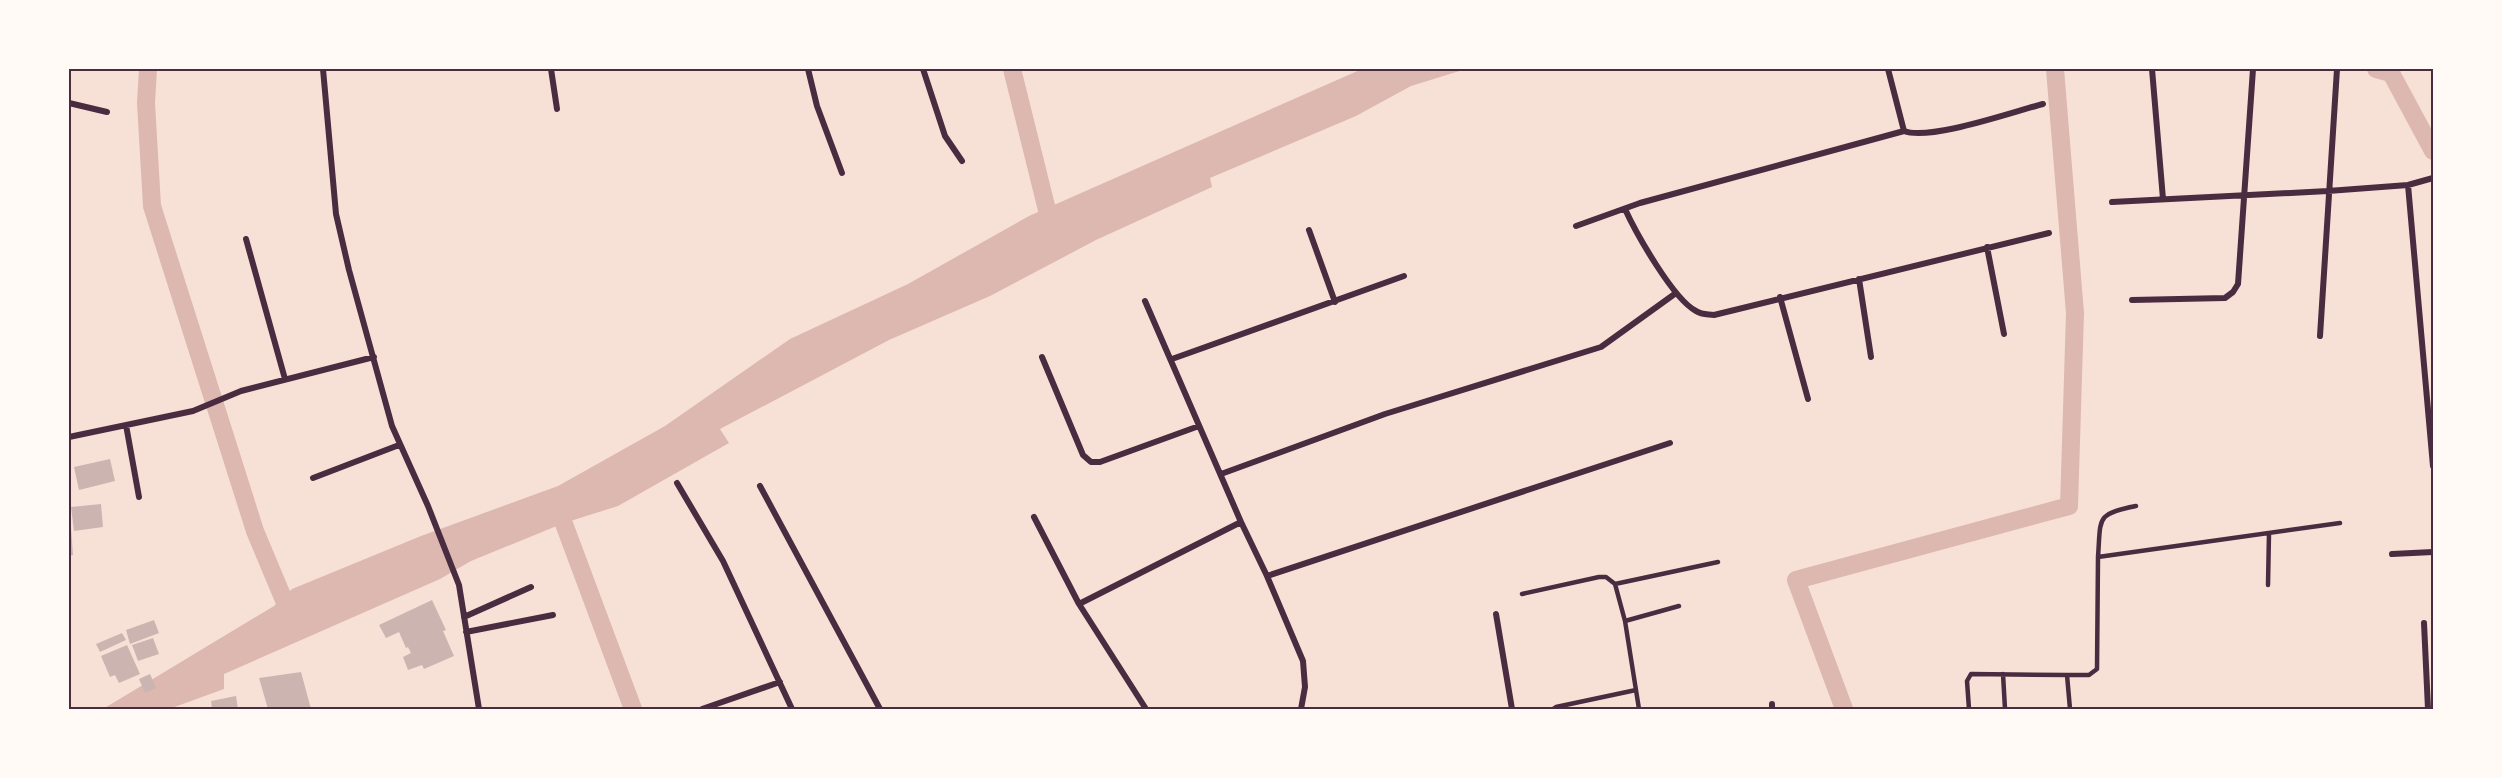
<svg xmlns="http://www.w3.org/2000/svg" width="2502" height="778" font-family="Karla,sans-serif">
	<rect width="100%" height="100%" fill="#f7e1d7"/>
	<!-- water -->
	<path fill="#dcb8b0" d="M 1362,69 L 1466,69 L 1411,86 L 1356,116 L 1210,178 L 1212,187 L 1096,240 L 990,296 L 889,340 L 720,429 L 729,443 L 618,506 L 564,523 L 471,561 L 440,579 L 224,674 L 224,689 L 169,709 L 103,709 L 274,606 L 292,589 L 421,536 L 558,486 L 665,426 L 790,339 L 908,284 L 1029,216 Z"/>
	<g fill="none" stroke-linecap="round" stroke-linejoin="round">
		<!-- canal -->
		<path stroke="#dcb8b0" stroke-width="18" d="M 148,69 L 146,103 L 152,206 L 255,531 L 291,617
			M 1012,69 L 1052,230
			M 2376,69 L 2391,73 L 2433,151
			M 557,505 L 633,709
			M 1844,709 L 1796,580 L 2069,506 L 2075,313 L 2055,69"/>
	</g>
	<!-- building -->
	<path fill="#ccb4b1" d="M 110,459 L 115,481 L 79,490 L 74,467 Z
		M 101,504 L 103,527 L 74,531 L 71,507 Z
		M 69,527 L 71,527 L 73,555 L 69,556 Z
		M 432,600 L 446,630 L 443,631 L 454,656 L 424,669 L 422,665 L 408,670 L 403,657 L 411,653 L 408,647 L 406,648 L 399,632 L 386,638 L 379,625 Z
		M 154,620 L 159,633 L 130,644 L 126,630 Z
		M 122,633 L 126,640 L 100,652 L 96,644 Z
		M 153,638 L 159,654 L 138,661 L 132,645 Z
		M 127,645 L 140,674 L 119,683 L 115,675 L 110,677 L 101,656 Z
		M 301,672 L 311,709 L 268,709 L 259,678 Z
		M 150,674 L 156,688 L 145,693 L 139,679 Z
		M 236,696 L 238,709 L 212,709 L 211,701 Z"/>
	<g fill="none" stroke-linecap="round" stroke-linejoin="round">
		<!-- service -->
		<path stroke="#4a2c40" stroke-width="4.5" d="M 2098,557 C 2101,518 2095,514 2136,506
			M 1615,584 L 1718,562
			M 2268,585 L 2269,533
			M 1522,594 L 1599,577 L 1606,577 L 1615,584 L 1625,621 L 1639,709
			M 1625,621 L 1679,606
			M 2003,674 L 2005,709
			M 1553,709 L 1556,707 L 1636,690
			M 1969,709 L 1967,681 L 1971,674 L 2067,675
			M 2070,709 L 2067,675 L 2089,675 L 2097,669 L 2098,557 L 2340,523"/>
		<!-- minor -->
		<path stroke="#4a2c40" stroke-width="6" d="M 323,69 L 336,214 L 349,270 L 392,426 L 428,506 L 459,585 L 479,709
			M 551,69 L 557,109
			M 808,69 L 817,106 L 842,173
			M 923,69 L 945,136 L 962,161
			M 1888,69 L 1904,131
			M 2152,69 L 2163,199
			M 69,103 L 107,112
			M 2408,185 L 2433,466
			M 2112,202 L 2328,191 L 2408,185 L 2433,178
			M 1625,209 C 1636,233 1673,299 1696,311 C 1702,315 1707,314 1714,315 L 2049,233
			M 1576,226 L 1640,203 L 1904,131 C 1930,141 2012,112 2043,104
			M 1309,230 L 1335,302
			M 246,239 L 285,379
			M 1987,247 L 2004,334
			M 1859,279 L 1871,357
			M 1780,297 L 1808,399
			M 2132,300 L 2225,298 L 2233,292 L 2238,284 L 2253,69
			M 1145,301 L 1241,522 L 1267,576 L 1303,661 L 1305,687 L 1301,709
			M 2320,336 L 2337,69
			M 1042,357 L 1083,455 L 1091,462 L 1100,462 L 1199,426
			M 1172,359 L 1404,276
			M 126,425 L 139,497
			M 69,437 L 193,411 L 241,391 L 374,357
			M 1221,474 L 1385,414 L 1601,347 L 1676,293
			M 313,478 L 399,445
			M 677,483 L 723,561 L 792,709
			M 760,486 L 880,709
			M 1034,517 L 1079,604 L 1146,709
			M 2392,554 L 2433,552
			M 1267,576 L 1670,443
			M 1079,604 L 1241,522
			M 1496,614 L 1512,709
			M 464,617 L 531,587
			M 2424,623 L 2428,709
			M 466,632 L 553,615
			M 1772,704 L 1772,709
			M 702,709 L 780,682"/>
	</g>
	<!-- border -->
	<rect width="2502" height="778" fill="none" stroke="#fffaf5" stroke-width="141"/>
	<rect x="70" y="70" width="2362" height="638" fill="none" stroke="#4a2c40" stroke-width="2"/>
</svg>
